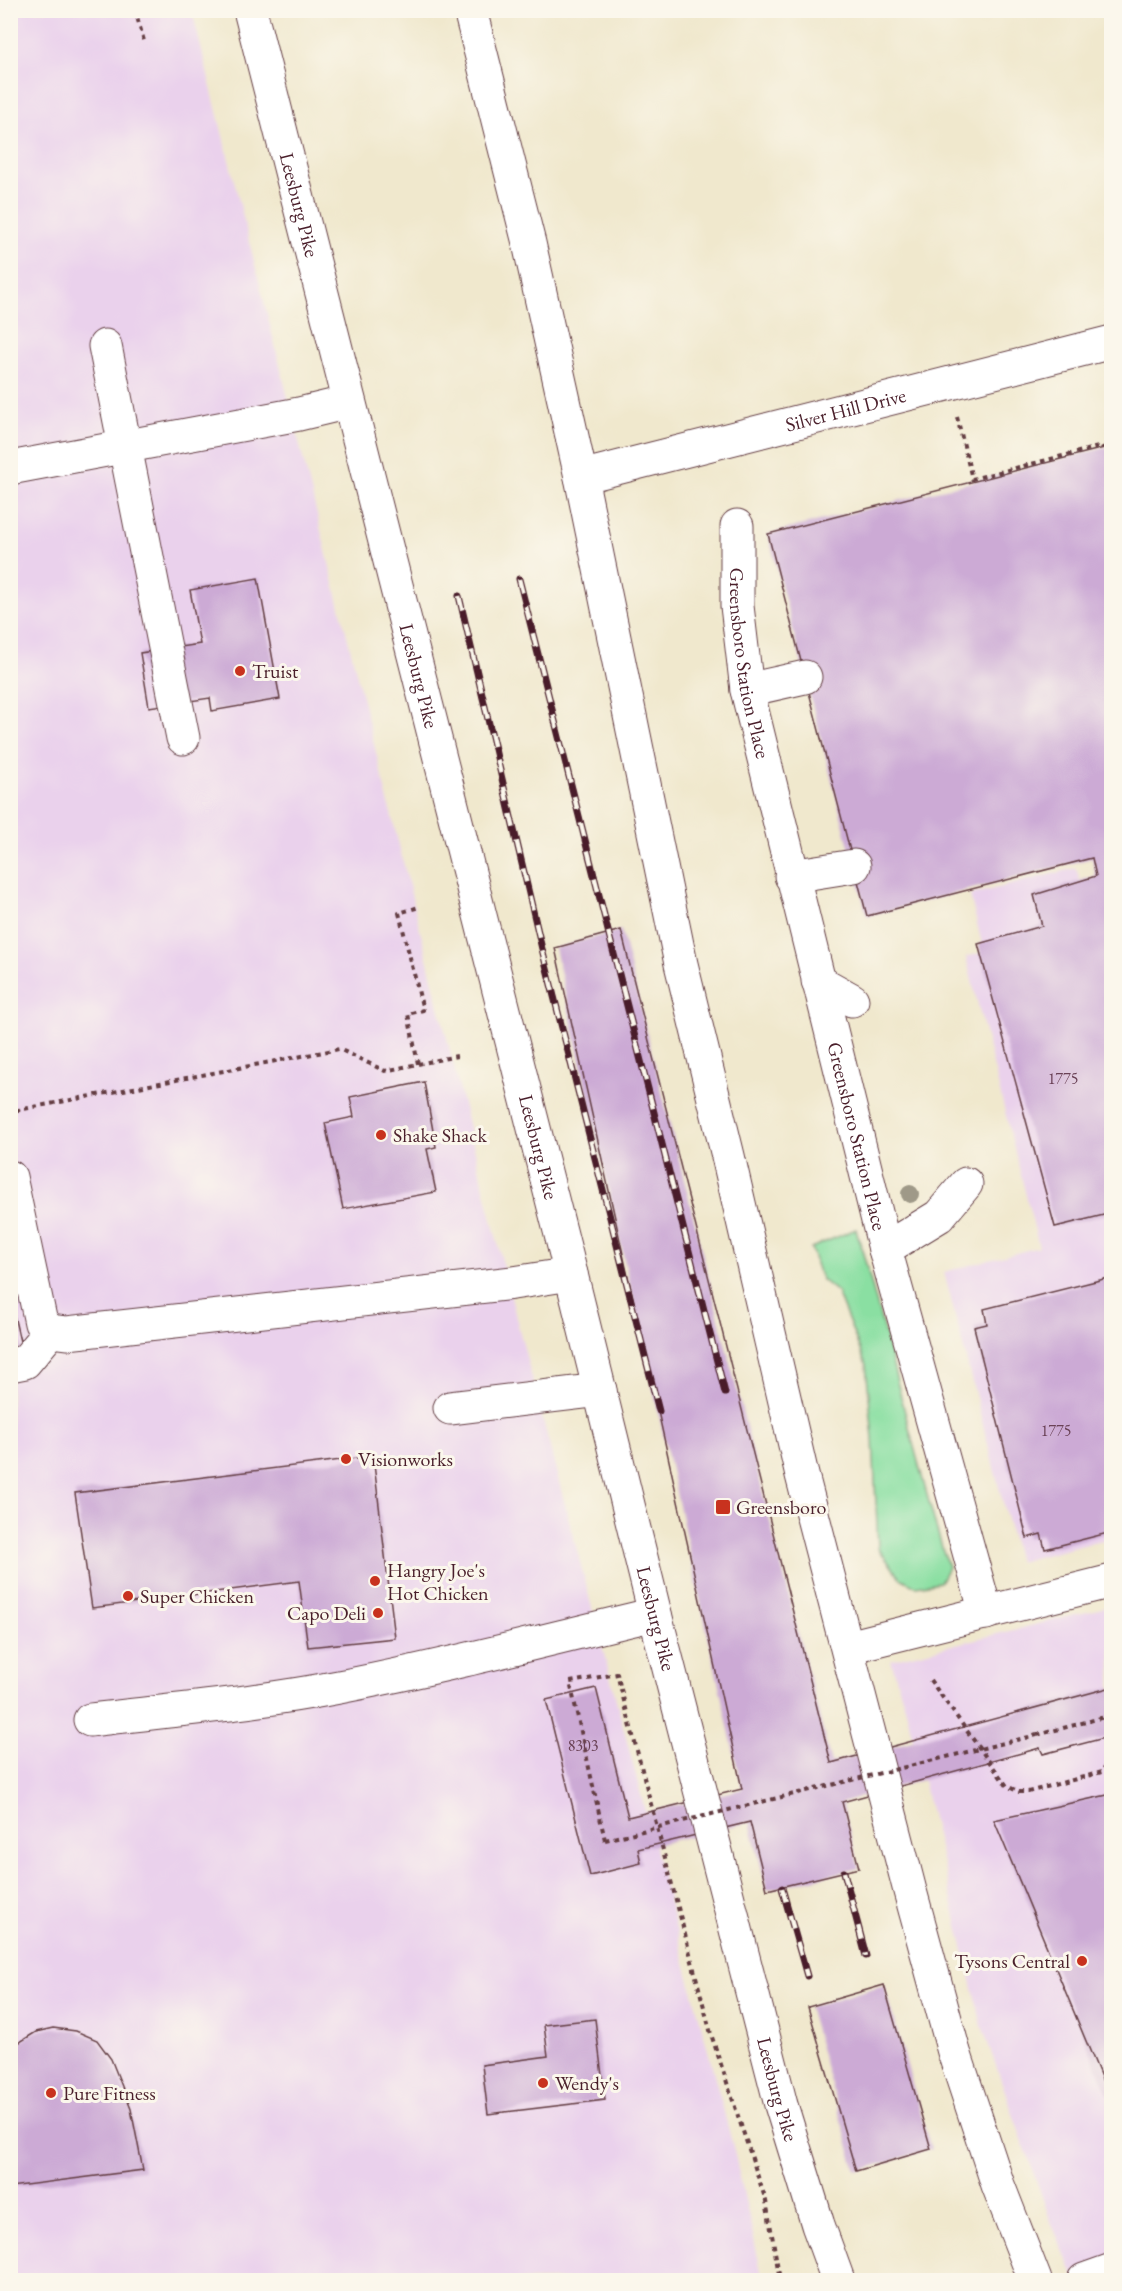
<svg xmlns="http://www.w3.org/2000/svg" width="1122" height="2291" font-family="'EB Garamond',serif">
	<rect width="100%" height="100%" fill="#fbf7ec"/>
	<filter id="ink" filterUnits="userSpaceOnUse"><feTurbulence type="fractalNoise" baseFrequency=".0167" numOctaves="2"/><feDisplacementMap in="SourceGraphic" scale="12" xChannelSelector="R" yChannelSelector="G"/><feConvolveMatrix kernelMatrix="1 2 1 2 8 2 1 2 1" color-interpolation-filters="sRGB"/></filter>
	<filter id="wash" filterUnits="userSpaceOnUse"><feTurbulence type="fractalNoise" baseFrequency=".008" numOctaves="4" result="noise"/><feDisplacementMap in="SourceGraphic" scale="24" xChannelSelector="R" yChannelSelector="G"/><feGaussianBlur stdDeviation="1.35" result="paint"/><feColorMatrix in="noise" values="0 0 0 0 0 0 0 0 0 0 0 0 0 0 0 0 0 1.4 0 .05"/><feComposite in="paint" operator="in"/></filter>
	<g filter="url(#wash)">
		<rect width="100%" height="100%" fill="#f0e8cd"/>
		<!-- built -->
		<path fill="#ead1ec" d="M 11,11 L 192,11 L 519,1329 L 734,2150 L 763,2280 L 11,2280 Z
			M 1076,868 L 1080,881 L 1111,872 L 1111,1538 L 1018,1562 L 944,1272 L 1039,1247 L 966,957 L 984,952 L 970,895 Z
			M 1111,1606 L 1111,2280 L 1076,2280 L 1052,2225 L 982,2026 L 907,1714 L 891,1660 Z"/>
		<!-- green -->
		<path fill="#8adfa2" stroke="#6a7f66" stroke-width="1.5" d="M 856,1229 C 889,1341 913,1455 948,1567 L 940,1582 L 916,1586 L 900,1578 L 878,1548 L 873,1438 L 866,1365 L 837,1292 L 821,1279 L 811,1248 Z"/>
		<g id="blocks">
			<!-- building -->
			<path fill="#ccaad5" d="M 1112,446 L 1112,1213 L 1055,1227 L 978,944 L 1042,926 L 1034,895 L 1096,876 L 1092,858 L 867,916 L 768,534 Z
				M 258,578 L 280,699 L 212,711 L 210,698 L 149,707 L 140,653 L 200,644 L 190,590 Z
				M 621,930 L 831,1763 L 1112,1687 L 1112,1736 L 1043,1754 L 1040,1748 L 842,1802 L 859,1868 L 767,1890 L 750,1822 L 638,1849 L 641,1863 L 590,1876 L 546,1700 L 596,1688 L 628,1817 L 742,1789 L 555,948 Z
				M 424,1082 L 436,1147 L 427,1149 L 436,1192 L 343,1209 L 325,1123 L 354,1117 L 350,1097 Z
				M 1112,1277 L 1112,1532 L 1045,1549 L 1041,1534 L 1027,1538 L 974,1327 L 987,1324 L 984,1309 Z
				M 10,1298 L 22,1350 L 10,1352 Z
				M 373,1456 L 395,1638 L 308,1647 L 299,1581 L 92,1608 L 75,1493 Z
				M 1112,1794 L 1112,2101 L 1111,2101 L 994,1820 Z
				M 884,1985 L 931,2149 L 856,2171 L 808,2007 Z
				M 595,2019 L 605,2100 L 488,2114 L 482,2065 L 548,2056 L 544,2025 Z
				M 53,2028 L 76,2031 L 97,2040 L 111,2059 L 131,2109 L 143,2170 L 10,2187 L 10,2043 L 20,2042 L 36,2032 Z"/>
		</g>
	</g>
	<g filter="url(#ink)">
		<use href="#blocks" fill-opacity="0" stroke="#633d43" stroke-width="1.5"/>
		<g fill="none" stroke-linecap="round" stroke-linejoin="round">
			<defs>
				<g id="minor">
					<path d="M 105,346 L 183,738"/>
					<path d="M 10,468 L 299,414 L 349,402"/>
					<path id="s1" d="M 581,477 L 1112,342"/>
					<path id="s2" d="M 737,526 L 737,606 L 747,690 L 885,1249 L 986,1613"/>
					<path d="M 747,690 L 805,677"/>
					<path d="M 791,876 L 854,866"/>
					<path d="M 818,981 L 852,1000"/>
					<path d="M 10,1177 L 41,1323 L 51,1331 L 67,1333 L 513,1283 L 571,1274"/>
					<path d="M 885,1249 L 939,1216 L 966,1184"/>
					<path d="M 10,1365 L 25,1362 L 51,1331"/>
					<path d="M 450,1408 L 600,1390"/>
					<path d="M 848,1647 L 1112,1581"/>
					<path d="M 90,1720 C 173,1710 257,1703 339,1687 C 445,1667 549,1639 655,1614"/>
					<path d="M 1084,2280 L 1112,2270"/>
				</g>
				<g id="highway">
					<path id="s3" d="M 250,10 L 571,1274 L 655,1614 L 781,2105 L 818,2225 L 838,2280"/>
					<path d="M 470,10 L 529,243 L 581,477 L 681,964 L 728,1156 L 802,1475 L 910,1891 L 954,2052 L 998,2185 L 1035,2280"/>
				</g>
			</defs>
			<!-- minor casing -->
			<use href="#minor" stroke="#633d43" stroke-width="35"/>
			<!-- highway casing -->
			<use href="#highway" stroke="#633d43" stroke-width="35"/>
			<!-- path -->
			<path stroke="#633d43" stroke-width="4" stroke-dasharray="4.5 4.5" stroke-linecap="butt" d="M 135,10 L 144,41
				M 957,417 L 972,479 L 1102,446 L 1103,448
				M 418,1064 L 457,1056
				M 10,1118 L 18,1110 L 339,1049 L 385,1071 L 418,1064 L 408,1014 L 423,1010 L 399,913 L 419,907
				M 930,1680 L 1007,1786 L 1019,1792 L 1028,1792 L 1102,1772 L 1112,1753
				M 1037,1735 L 1112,1715
				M 605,1840 L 570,1682 L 617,1674 L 711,2034 L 766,2201 L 780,2280"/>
			<!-- minor -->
			<use href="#minor" stroke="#fff" stroke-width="33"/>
			<!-- highway -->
			<use href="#highway" stroke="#fff" stroke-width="33"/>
			<defs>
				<path id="rail" d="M 519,579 L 725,1393
					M 459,596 L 542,949 L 659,1411
					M 844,1872 L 866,1956
					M 782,1888 L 807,1976"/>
			</defs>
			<!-- rail casing -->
			<use href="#rail" stroke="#4a1f2b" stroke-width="7"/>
			<!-- rail -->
			<use href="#rail" stroke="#fbf7ec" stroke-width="4.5" stroke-dasharray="14" stroke-linecap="butt"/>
			<!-- path-bridge -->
			<path stroke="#633d43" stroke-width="4" stroke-dasharray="4.5 4.5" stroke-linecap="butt" d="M 605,1840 L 1037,1735"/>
		</g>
		<!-- trees -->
		<circle fill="#9f9988" cx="910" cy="1194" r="9"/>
	</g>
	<!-- markers -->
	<g fill="#c8321e" stroke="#fbf7ec" stroke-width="2">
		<circle cx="240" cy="671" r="6"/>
		<circle cx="381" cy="1135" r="6"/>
		<circle cx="346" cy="1459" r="6"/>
		<rect x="715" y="1499" width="16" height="16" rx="3"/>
		<circle cx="375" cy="1581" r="6"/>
		<circle cx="128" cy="1596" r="6"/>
		<circle cx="378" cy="1613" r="6"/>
		<circle cx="1082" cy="1961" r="6"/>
		<circle cx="543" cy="2083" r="6"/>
		<circle cx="51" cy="2093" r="6"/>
	</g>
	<g text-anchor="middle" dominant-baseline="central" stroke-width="6" stroke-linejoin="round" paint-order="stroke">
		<!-- number labels -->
		<g font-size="16" fill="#6a4256">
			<text x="1063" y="1078">1775</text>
			<text x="1056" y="1430">1775</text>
			<text x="583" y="1745">8303</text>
		</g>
		<!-- street labels -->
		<g font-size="20" fill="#4a1f2b" stroke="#fbf7ec">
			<text stroke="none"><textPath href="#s3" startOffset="201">Leesburg Pike</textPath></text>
			<text stroke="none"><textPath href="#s1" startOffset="273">Silver Hill Drive</textPath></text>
			<text stroke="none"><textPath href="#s2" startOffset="138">Greensboro Station Place</textPath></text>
			<text stroke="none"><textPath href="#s3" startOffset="687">Leesburg Pike</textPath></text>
			<text stroke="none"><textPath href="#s2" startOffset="624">Greensboro Station Place</textPath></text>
			<text stroke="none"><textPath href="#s3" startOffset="1173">Leesburg Pike</textPath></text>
			<text stroke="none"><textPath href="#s3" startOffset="1659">Leesburg Pike</textPath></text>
			<text stroke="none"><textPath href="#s3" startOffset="2145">Leesburg Pike</textPath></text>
		</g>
		<!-- poi labels -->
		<g font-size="20" fill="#4a1f2b" stroke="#fbf7ec" text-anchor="start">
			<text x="252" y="671">Truist</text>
			<text x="393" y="1135">Shake Shack</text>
			<text x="358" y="1459">Visionworks</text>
			<text x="736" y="1507">Greensboro</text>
			<text x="387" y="1570">Hangry Joe's<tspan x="387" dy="23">Hot Chicken</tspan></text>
			<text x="140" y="1596">Super Chicken</text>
			<text x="366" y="1613" text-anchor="end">Capo Deli</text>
			<text x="1070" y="1961" text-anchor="end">Tysons Central</text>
			<text x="555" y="2083">Wendy's</text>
			<text x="63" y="2093">Pure Fitness</text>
		</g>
	</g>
	<!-- margin -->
	<rect width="1122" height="2291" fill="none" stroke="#fbf7ec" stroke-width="36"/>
</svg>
